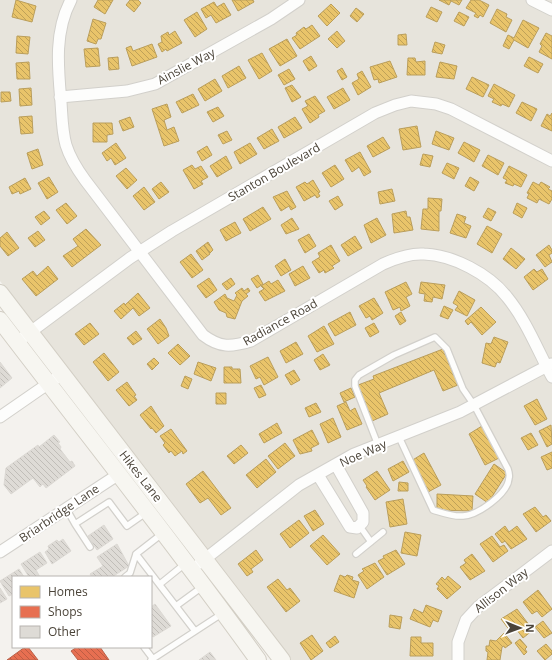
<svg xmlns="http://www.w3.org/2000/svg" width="552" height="660" font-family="'Open Sans',sans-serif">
	<defs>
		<pattern id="homes-back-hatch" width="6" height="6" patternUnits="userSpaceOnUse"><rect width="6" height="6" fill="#e9c46a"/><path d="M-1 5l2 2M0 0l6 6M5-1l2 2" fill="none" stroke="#bfa158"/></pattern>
		<pattern id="shops-back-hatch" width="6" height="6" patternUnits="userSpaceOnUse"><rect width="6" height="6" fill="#e76f51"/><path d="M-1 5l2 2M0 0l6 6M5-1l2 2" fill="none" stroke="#bd5d44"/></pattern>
		<pattern id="building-back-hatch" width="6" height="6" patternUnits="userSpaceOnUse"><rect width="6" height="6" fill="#dedbd6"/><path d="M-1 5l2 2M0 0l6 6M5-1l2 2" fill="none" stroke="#c0bdb8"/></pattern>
	</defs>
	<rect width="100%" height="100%" fill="#f4f2ee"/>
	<!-- residential -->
	<path fill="#e7e4dc" d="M 0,0 L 552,0 L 552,660 L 291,660 L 162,489 L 0,281 Z"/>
	<!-- homes -->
	<path fill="url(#homes-back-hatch)" stroke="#ba9e5b" d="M 16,0 L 36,6 L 32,22 L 12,17 Z
		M 98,0 L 113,0 L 105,14 L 94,7 Z
		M 130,0 L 138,0 L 141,3 L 134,12 L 126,5 Z
		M 232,0 L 253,0 L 254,2 L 238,11 Z
		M 439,0 L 462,0 L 459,5 L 451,1 L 449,5 Z
		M 471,0 L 479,0 L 489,5 L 483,17 L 480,15 L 478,18 L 474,16 L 476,13 L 466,8 Z
		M 214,2 L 217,7 L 224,3 L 231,15 L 216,23 L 211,15 L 206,18 L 201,9 Z
		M 331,4 L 340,13 L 327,26 L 318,16 Z
		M 431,7 L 442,12 L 437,22 L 426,17 Z
		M 356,8 L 364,14 L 357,22 L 350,16 Z
		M 497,9 L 507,14 L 506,17 L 512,20 L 506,32 L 490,23 Z
		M 197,12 L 207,29 L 195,37 L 184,20 Z
		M 459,12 L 469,17 L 464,26 L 454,21 Z
		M 93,19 L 106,23 L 101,39 L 98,39 L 96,44 L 87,41 Z
		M 523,20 L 539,28 L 528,48 L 514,40 L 509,49 L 503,46 L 508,35 L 514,38 Z
		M 312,25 L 320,36 L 300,49 L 292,38 L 297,35 L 296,33 L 304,27 L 306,29 Z
		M 175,31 L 182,43 L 167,51 L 166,49 L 162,52 L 158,44 L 162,42 L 161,36 L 168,32 L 169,35 Z
		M 337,31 L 345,41 L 337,48 L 328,39 Z
		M 546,33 L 552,36 L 552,59 L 539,52 L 542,46 L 540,44 Z
		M 406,34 L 407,45 L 398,45 L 398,35 Z
		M 17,36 L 30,37 L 28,54 L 16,53 Z
		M 287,39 L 297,56 L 280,66 L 269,49 Z
		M 435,42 L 445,45 L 442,54 L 432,52 Z
		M 152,44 L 157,57 L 132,66 L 126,48 L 131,46 L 133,51 Z
		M 98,48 L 100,66 L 86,67 L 84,49 Z
		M 262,53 L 272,71 L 259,79 L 248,60 Z
		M 311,56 L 317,66 L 309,71 L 303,61 Z
		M 118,57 L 119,69 L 109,70 L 108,58 Z
		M 529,57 L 543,64 L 538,73 L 524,66 Z
		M 408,58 L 415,58 L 416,62 L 425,61 L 425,75 L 407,75 Z
		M 390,61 L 397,77 L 379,83 L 378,79 L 374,80 L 370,67 Z
		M 29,62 L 30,79 L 17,79 L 16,63 Z
		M 440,62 L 457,66 L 454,79 L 436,77 Z
		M 239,66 L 246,78 L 228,88 L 222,76 Z
		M 342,68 L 347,77 L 342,80 L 337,71 Z
		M 289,69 L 295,79 L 284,85 L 278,75 Z
		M 362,71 L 371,87 L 358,95 L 352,83 L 359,79 L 357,74 Z
		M 472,77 L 489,85 L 483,97 L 466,89 Z
		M 215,79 L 222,91 L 205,101 L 198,89 Z
		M 494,84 L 515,95 L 509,107 L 502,104 L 501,106 L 492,102 L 494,99 L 488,96 Z
		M 292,85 L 301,97 L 292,102 L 285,88 Z
		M 31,88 L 32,105 L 20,106 L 19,89 Z
		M 343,88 L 350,100 L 334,109 L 327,97 Z
		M 1,92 L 10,92 L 11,101 L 1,102 Z
		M 193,94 L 199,105 L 182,113 L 176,102 Z
		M 315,96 L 325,111 L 318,115 L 319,117 L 310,123 L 302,109 L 308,106 L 305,101 Z
		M 522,102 L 537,109 L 531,121 L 516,113 Z
		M 167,104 L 171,117 L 164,120 L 167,130 L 174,127 L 179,141 L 164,146 L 152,109 Z
		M 218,107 L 224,116 L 213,122 L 207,112 Z
		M 552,113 L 552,131 L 541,126 L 547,114 L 550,116 Z
		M 32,116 L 33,133 L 21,134 L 19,117 Z
		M 130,117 L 134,127 L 123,131 L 119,121 Z
		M 295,117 L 302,128 L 284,138 L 278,127 Z
		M 93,123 L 112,123 L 113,134 L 107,135 L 107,142 L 93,142 Z
		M 417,126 L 421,147 L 403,150 L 399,129 Z
		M 272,129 L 279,141 L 264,149 L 257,138 Z
		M 227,131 L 232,140 L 223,144 L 218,135 Z
		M 436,131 L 454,138 L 449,150 L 432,144 Z
		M 383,137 L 390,148 L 373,157 L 367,146 Z
		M 464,142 L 480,150 L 474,162 L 458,153 Z
		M 116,143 L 126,158 L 115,165 L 111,158 L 107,161 L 102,153 Z
		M 250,143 L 257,154 L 240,164 L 234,152 Z
		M 207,146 L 212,155 L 202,161 L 197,152 Z
		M 38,149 L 43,165 L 32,169 L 27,153 Z
		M 360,152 L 371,172 L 364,176 L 359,167 L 352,172 L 345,160 Z
		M 423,154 L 433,156 L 430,167 L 420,165 Z
		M 488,155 L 504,163 L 498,175 L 482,166 Z
		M 226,156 L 232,168 L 217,177 L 210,166 Z
		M 447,163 L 459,168 L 454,179 L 442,173 Z
		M 192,165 L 195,169 L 201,166 L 208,177 L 201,181 L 203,184 L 194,189 L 183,170 Z
		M 335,165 L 344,179 L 331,187 L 322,173 Z
		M 509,166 L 527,175 L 521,187 L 514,184 L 513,186 L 505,183 L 507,180 L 503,178 Z
		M 126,168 L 137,180 L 127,189 L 116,176 Z
		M 49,177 L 58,192 L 47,199 L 38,183 Z
		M 470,177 L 479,182 L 474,191 L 465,186 Z
		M 25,178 L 31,189 L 20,194 L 19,191 L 12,194 L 9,187 Z
		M 313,180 L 320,192 L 318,193 L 320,196 L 317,198 L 315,195 L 304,201 L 296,187 L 305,182 L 307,184 Z
		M 161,182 L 169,192 L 159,199 L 152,189 Z
		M 533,182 L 539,185 L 541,182 L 550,187 L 548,189 L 552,191 L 552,199 L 549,204 L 539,199 L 537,203 L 527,198 L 529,194 L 527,193 Z
		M 144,187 L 155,202 L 144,210 L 133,196 Z
		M 392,189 L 395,201 L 380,204 L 378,192 Z
		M 287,191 L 296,207 L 291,210 L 289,206 L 281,211 L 273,197 Z
		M 338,196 L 343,205 L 335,210 L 329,201 Z
		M 428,198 L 442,199 L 441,211 L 439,211 L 439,231 L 421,229 L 423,209 L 428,209 Z
		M 66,203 L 77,216 L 67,224 L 56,210 Z
		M 517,203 L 527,208 L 522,218 L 513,213 Z
		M 263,207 L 271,219 L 250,231 L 243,219 Z
		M 488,208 L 496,212 L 491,221 L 483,217 Z
		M 44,211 L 50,218 L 41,225 L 35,217 Z
		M 406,211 L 407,217 L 410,217 L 413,230 L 394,233 L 392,214 Z
		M 457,214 L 466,217 L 464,223 L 471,226 L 466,238 L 450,233 Z
		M 292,218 L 299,229 L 286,234 L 281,225 Z
		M 377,218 L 386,235 L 371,243 L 364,225 Z
		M 235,222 L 241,233 L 226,241 L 220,230 Z
		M 487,226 L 502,234 L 492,253 L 477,244 Z
		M 86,229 L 101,245 L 72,267 L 63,256 L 78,246 L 73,239 Z
		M 38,231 L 45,240 L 35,247 L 28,238 Z
		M 7,232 L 19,248 L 8,256 L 0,246 L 0,238 Z
		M 309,234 L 316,246 L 305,253 L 298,240 Z
		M 355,236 L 362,248 L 348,256 L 341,245 Z
		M 208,242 L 213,250 L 210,253 L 204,245 Z
		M 204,245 L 210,254 L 202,260 L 196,251 Z
		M 331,245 L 340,261 L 332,266 L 334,268 L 325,273 L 324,270 L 319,273 L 312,262 L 320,257 L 318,253 Z
		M 549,245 L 552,250 L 552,253 L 549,255 L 552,262 L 545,267 L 536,255 Z
		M 511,248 L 525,259 L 516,269 L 503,259 Z
		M 191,254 L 203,270 L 192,278 L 180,262 Z
		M 285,259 L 291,270 L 281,276 L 275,266 Z
		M 48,266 L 58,279 L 36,296 L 22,279 L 33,271 L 37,276 Z
		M 303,266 L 310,278 L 295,286 L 289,274 Z
		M 534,269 L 537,272 L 542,269 L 548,279 L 533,290 L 524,277 Z
		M 258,275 L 263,284 L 257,288 L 251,279 Z
		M 209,278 L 217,290 L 206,298 L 197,286 Z
		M 231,278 L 235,284 L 227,290 L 222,284 Z
		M 278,280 L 285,291 L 265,301 L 259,292 L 264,289 L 261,286 L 269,281 L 271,284 Z
		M 406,282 L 412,294 L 406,297 L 410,306 L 401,311 L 400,307 L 393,310 L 385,292 Z
		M 421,282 L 445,285 L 442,299 L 433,297 L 432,302 L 424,301 L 425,294 L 419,293 Z
		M 242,288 L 244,291 L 248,288 L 250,291 L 246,294 L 248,296 L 242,301 L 235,319 L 227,317 L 226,313 L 219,310 L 214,302 L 225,294 L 227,298 L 234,301 L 237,295 L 235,293 Z
		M 459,291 L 475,300 L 467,316 L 455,310 L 458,306 L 453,303 Z
		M 138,293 L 150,308 L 139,316 L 133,308 L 121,319 L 114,311 L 124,303 L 125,305 Z
		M 374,298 L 383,313 L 372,320 L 370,316 L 366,318 L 359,306 Z
		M 444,306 L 453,310 L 448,319 L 440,316 Z
		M 481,307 L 496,322 L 482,335 L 471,322 L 468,325 L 465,321 Z
		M 350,312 L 356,325 L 335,336 L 328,324 Z
		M 401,312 L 406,321 L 400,325 L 395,316 Z
		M 160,319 L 166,328 L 169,336 L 158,344 L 147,329 Z
		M 90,323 L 99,334 L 84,345 L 75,334 Z
		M 374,323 L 379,332 L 370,337 L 365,328 Z
		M 324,326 L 334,344 L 317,352 L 308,336 Z
		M 136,331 L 142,339 L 133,345 L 127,338 Z
		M 494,337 L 508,342 L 500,363 L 497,362 L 495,367 L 482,363 L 486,343 L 491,344 Z
		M 296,342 L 303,354 L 286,363 L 280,351 Z
		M 178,344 L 190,356 L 180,365 L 168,353 Z
		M 443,349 L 458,385 L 443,391 L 434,370 L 379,393 L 388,414 L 372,421 L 358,385 L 374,379 L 373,376 Z
		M 104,353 L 119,372 L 108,381 L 93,362 Z
		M 323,354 L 330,365 L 320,370 L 314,360 Z
		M 268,357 L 278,377 L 264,385 L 260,377 L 256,379 L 250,366 Z
		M 154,358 L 159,363 L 152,370 L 147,364 Z
		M 198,362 L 216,368 L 211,381 L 194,374 Z
		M 224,367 L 232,367 L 232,369 L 240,369 L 241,383 L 224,383 Z
		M 294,370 L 300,380 L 291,385 L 285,375 Z
		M 185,376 L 192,379 L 188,389 L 181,386 Z
		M 127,382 L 136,395 L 134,396 L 137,400 L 129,406 L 116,390 Z
		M 261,385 L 266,395 L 259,398 L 254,388 Z
		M 351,388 L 355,397 L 344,402 L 340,393 Z
		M 216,393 L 226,393 L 226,404 L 216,404 Z
		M 537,399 L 547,419 L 535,425 L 524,406 Z
		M 346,402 L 350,411 L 355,408 L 362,424 L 347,430 L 337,406 Z
		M 316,403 L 321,412 L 309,417 L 305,408 Z
		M 151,406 L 164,426 L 156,433 L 152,428 L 151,429 L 140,415 Z
		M 333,418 L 341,437 L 328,443 L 320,424 Z
		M 277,423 L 282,433 L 264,443 L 259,434 Z
		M 551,425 L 552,444 L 547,447 L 539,431 Z
		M 482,426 L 499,458 L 485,465 L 469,434 Z
		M 171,429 L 187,451 L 183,454 L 182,451 L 175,456 L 171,451 L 169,453 L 163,445 L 165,443 L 160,436 Z
		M 312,430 L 319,444 L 311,448 L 312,451 L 300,454 L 293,440 Z
		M 531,433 L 538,445 L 528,450 L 521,438 Z
		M 285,443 L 295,456 L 278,469 L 268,456 Z
		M 241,445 L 248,453 L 234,464 L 227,456 Z
		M 552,452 L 552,468 L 547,470 L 541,457 Z
		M 424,453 L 441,485 L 428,492 L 411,461 Z
		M 266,459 L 276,472 L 257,488 L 246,475 Z
		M 403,461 L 409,472 L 393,481 L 388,469 Z
		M 494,464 L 507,473 L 488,503 L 475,494 Z
		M 203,471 L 231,508 L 221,515 L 208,498 L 200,503 L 186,484 Z
		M 377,471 L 390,490 L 375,500 L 366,487 L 367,486 L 363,480 Z
		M 399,482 L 408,483 L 408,491 L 398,491 Z
		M 437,494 L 473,496 L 472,511 L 437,510 Z
		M 403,499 L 407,524 L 390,527 L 386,502 Z
		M 535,507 L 543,517 L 546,515 L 551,521 L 536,532 L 523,514 Z
		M 315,510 L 324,524 L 313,531 L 304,516 Z
		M 299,520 L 309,533 L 290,548 L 280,534 Z
		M 505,526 L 509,532 L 517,526 L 527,539 L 511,549 L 505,541 L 502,543 L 495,534 Z
		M 405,532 L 421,535 L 417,556 L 401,553 Z
		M 323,535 L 340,554 L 327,565 L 310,546 Z
		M 492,536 L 500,547 L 504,545 L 508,551 L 493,562 L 480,544 Z
		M 256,550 L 263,560 L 251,569 L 253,572 L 247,576 L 238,564 Z
		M 396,550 L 405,564 L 387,575 L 378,561 L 384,558 L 383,556 Z
		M 472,554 L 485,571 L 470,580 L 460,567 L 466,563 L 464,560 Z
		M 375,563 L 384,577 L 367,589 L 358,575 L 364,571 L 362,569 Z
		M 340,575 L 345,577 L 347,575 L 353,577 L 352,580 L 359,582 L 354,598 L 334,591 Z
		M 448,576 L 461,587 L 447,599 L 437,589 L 439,586 L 436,584 L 442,577 L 445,580 Z
		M 278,579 L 287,590 L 290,588 L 300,601 L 286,612 L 267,587 Z
		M 538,590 L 552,609 L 542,617 L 537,611 L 532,614 L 523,602 Z
		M 426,605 L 442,611 L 438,622 L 433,620 L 430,627 L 410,619 L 414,609 L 423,613 Z
		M 517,609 L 533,630 L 523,638 L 516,629 L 511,632 L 501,619 Z
		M 390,615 L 402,617 L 400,629 L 389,627 Z
		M 543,621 L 552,633 L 544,638 L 535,627 Z
		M 504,633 L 512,643 L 505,648 L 504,646 L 502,647 L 500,660 L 487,660 L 488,652 L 486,651 L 486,646 L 489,646 L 490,640 L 496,641 Z
		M 312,635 L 323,651 L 311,660 L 300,643 Z
		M 335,636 L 339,642 L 330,648 L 326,643 Z
		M 411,637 L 421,637 L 421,643 L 433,643 L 433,656 L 410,656 Z
		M 520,639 L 527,647 L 525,649 L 527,652 L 524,655 L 515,643 Z
		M 546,644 L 552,651 L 552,654 L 545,660 L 537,651 Z"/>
	<!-- shops -->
	<path fill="url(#shops-back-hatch)" stroke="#b8624a" d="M 25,647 L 28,647 L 38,660 L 7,660 Z
		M 77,647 L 100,647 L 109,660 L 78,660 L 71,651 Z"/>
	<!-- building -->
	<path fill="url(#building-back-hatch)" stroke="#dcd9d4" d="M 0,362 L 12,378 L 0,388 Z
		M 54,435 L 60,442 L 58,443 L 61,447 L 60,449 L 70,462 L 72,461 L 75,466 L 46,488 L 43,484 L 40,487 L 33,478 L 11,494 L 4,485 L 6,468 L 38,445 L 39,447 Z
		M 104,525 L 113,539 L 97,550 L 88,536 Z
		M 63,539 L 71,551 L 52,564 L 45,552 L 49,549 L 48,546 L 57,540 L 59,542 Z
		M 117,544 L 129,566 L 112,577 L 92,577 L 90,574 L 103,566 L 97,557 Z
		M 40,552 L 47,563 L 36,570 L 40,577 L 29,577 L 21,564 Z
		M 19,569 L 24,577 L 13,577 L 13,594 L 9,596 L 0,581 Z
		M 0,588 L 7,599 L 0,603 Z
		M 155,604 L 171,626 L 153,637 L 151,634 L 151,607 Z
		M 210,652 L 216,660 L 199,660 Z"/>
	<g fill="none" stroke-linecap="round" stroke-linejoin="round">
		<defs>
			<path id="lane" d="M 378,445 L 355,386 L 355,380 L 359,375 L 394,355 L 435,337 L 447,349 L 463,389 L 474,405 L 508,469 C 509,472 510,475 509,478 C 508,494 478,515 463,516 C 453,517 443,513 433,510 L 399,437
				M 66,508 L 75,524 L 109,502 L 127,526 L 147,512
				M 75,524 L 90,547
				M 359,525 L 371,542
				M 136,554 L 195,631
				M 356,554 L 383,532
				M 125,577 L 130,573 L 136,554 L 163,533
				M 160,584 L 186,563
				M 176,606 L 202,587
				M 144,647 L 153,659
				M 151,660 L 223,613"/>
			<path id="street" d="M 71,0 C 54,32 58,68 61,102 C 62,116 62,131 66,145 C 70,158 77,169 85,180 L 203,335 C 220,348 231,347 251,341 L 383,264 C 396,258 410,253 424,254 C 453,255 489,274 507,297 C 526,320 538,351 552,377
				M 532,0 L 552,10
				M 60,97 L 127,91 L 155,84 L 271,19 L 299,0
				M 17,342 L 130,258 L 172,231 L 375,113 L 395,105 L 411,101 L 436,104 L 451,109 L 552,161
				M 0,417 L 62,374
				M 318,475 L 350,527 L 357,528 L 363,522 L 363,513 L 336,465
				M 0,552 L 119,474
				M 200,563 L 299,485 L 354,454 L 460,412 L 551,364
				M 458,660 L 458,642 L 466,620 L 478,607 L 552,551"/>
			<path id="secondary" d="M 0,293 L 282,660
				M 0,320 C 86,433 175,544 258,660"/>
		</defs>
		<!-- lane casing -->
		<use href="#lane" stroke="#d2d0cb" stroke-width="8"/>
		<!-- street casing -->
		<use href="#street" stroke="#d2d0cb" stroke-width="13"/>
		<!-- secondary casing -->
		<use href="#secondary" stroke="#d3cfc5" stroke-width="18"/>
		<!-- lane -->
		<use href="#lane" stroke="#fdfdfc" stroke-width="5.5"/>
		<!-- street -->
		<use href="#street" stroke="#fdfdfc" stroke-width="11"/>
		<!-- secondary -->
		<use href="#secondary" stroke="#f7f6f1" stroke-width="16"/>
	</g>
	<g text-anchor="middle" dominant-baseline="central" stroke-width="4" stroke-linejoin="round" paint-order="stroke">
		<!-- street labels -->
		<g font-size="12" fill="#4b4439" stroke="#fff">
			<text transform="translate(186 66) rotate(-28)">Ainslie Way</text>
			<text transform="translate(274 172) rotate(-30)">Stanton Boulevard</text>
			<text transform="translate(280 322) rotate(-29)">Radiance Road</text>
			<text transform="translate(363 453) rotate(-24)">Noe Way</text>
			<text transform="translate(141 476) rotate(52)">Hikes Lane</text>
			<text transform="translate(59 513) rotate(-34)">Briarbridge Lane</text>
			<text transform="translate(501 590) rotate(-38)">Allison Way</text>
		</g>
	</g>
	<!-- legend -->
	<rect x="12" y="576" width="140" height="72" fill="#ffffff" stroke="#b7b4b0"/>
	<rect x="20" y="586" width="20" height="12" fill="#e9c46a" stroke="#b7b4b0"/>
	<text x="48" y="596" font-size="12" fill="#4b4439">Homes</text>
	<rect x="20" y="606" width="20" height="12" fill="#e76f51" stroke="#b7b4b0"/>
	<text x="48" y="616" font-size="12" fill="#4b4439">Shops</text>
	<rect x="20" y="626" width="20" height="12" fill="#dedbd6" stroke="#b7b4b0"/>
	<text x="48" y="636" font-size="12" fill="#4b4439">Other</text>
	<!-- north arrow -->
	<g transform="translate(520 628) rotate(91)" stroke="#ffffff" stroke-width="3" paint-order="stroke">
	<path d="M0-3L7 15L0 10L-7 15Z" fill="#4b4439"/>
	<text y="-6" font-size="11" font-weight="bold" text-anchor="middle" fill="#4b4439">N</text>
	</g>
</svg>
